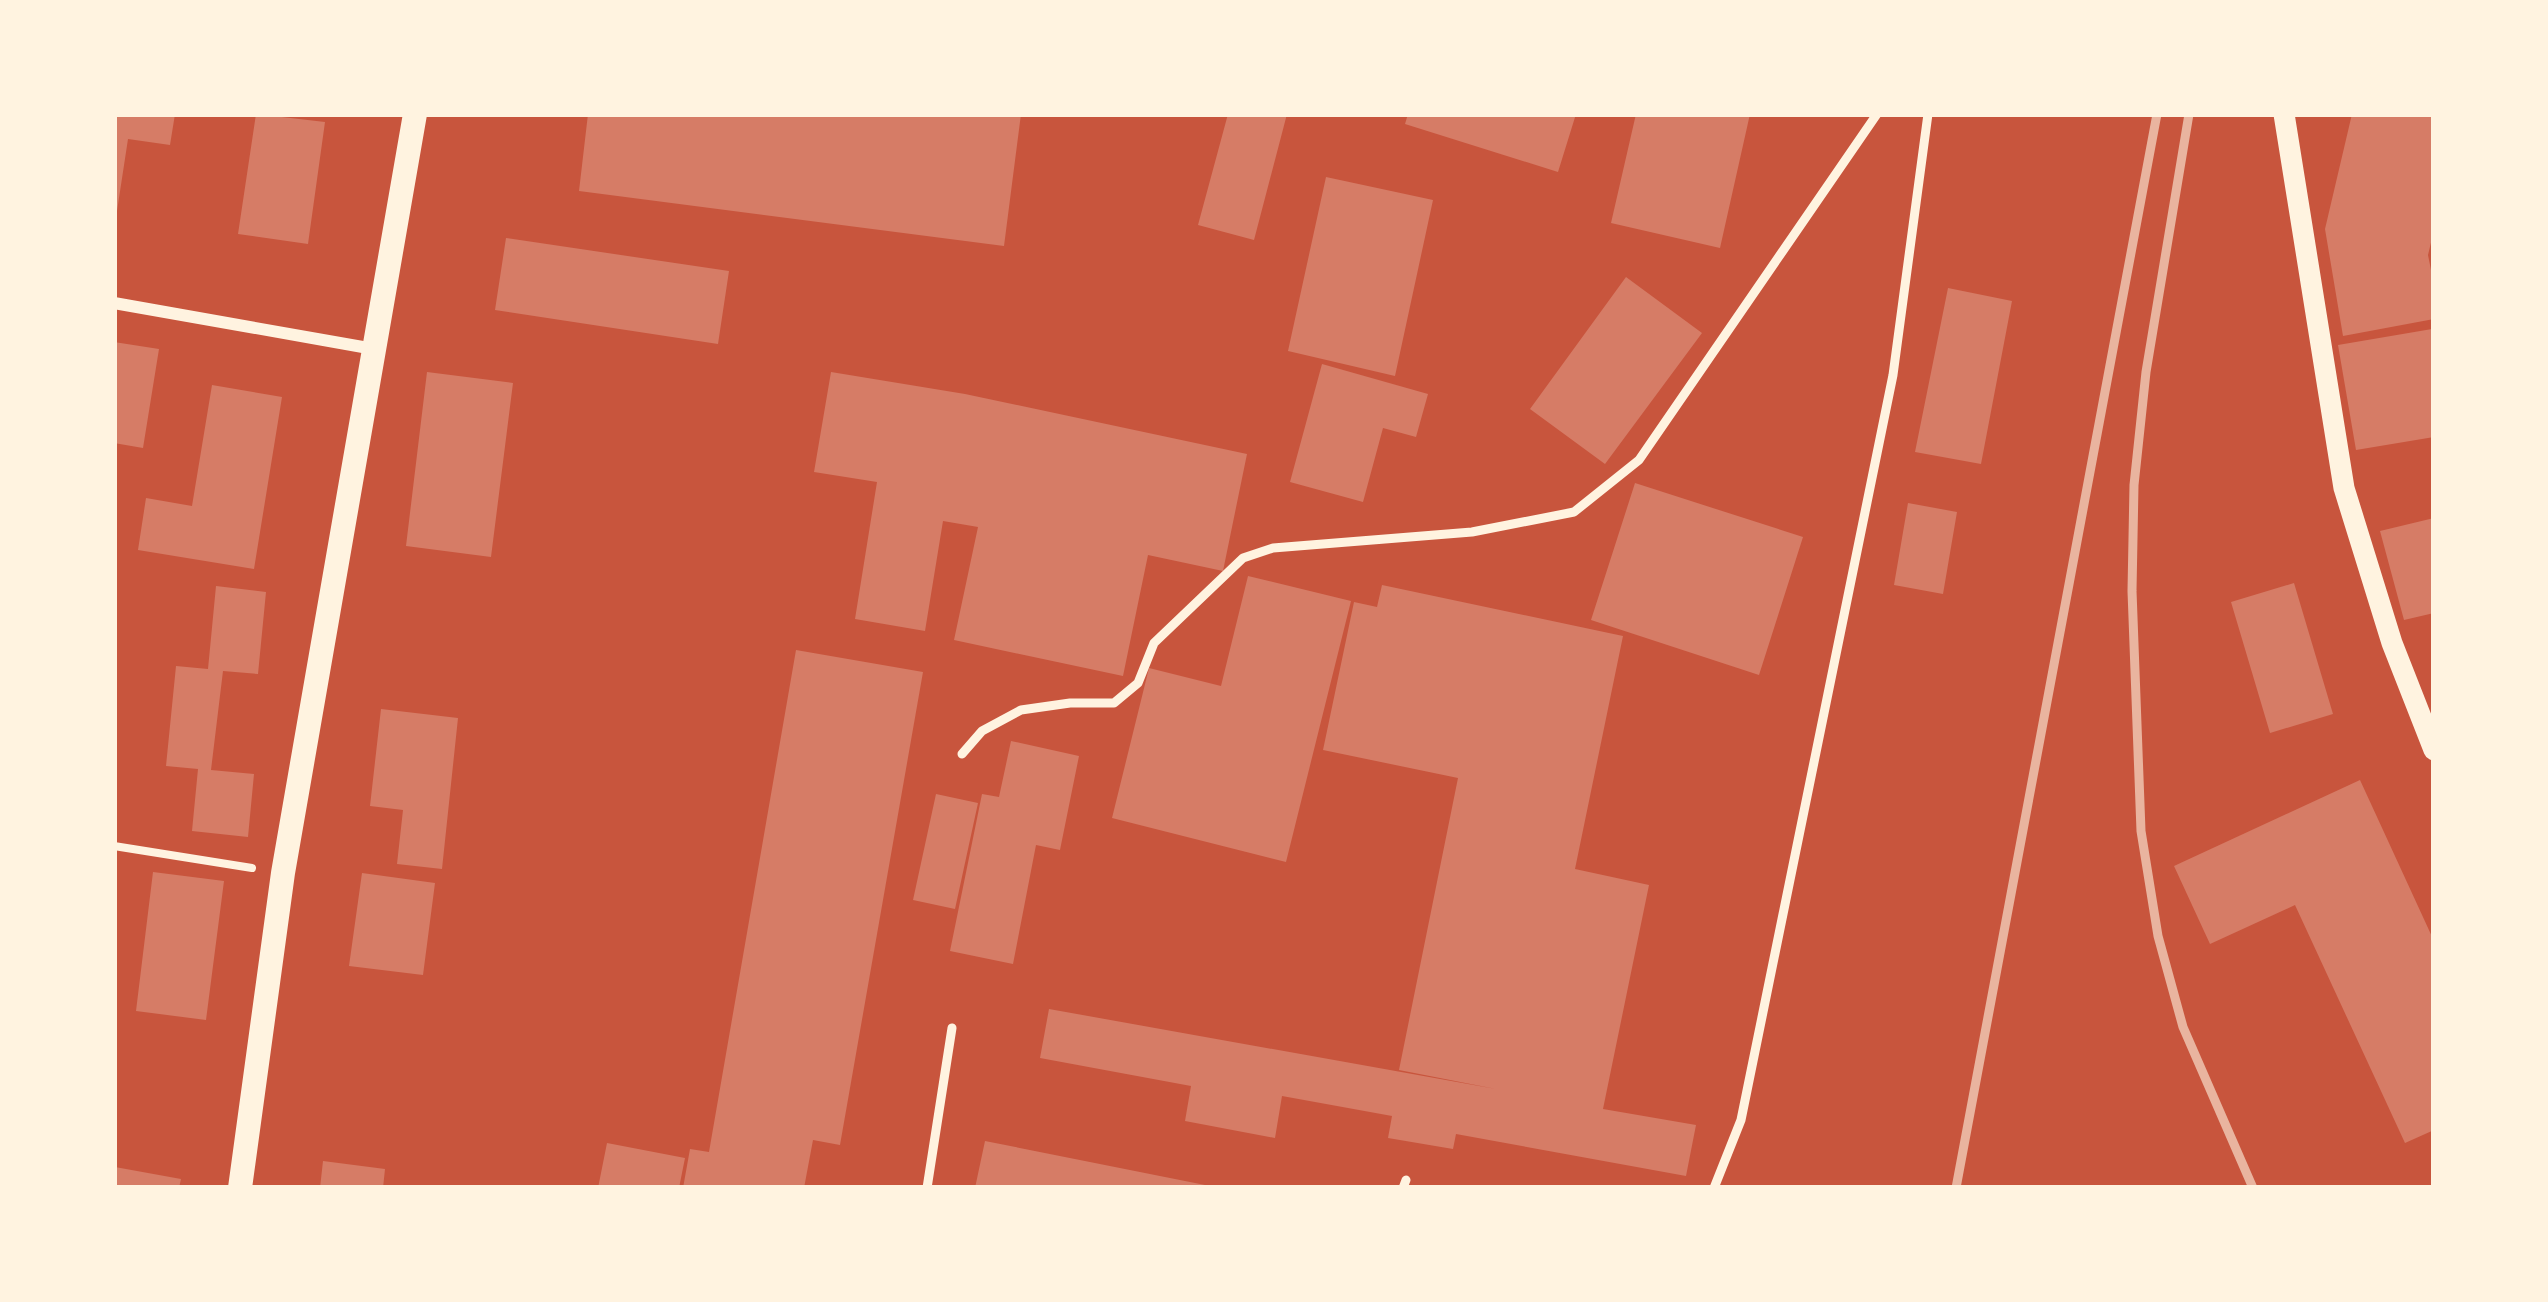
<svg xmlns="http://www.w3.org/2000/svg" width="2548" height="1302" font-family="'Source Sans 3',sans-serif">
	<rect width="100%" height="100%" fill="#c8553d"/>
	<!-- building -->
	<path fill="#d67c66" d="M 114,114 L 175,114 L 170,145 L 128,139 L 117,211 Z
		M 256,114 L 325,122 L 308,244 L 238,234 Z
		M 588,114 L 1021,114 L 1004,246 L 579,191 Z
		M 1228,114 L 1287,114 L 1254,240 L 1198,225 Z
		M 1408,114 L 1576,114 L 1558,172 L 1405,124 Z
		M 1636,114 L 1750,114 L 1720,248 L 1611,223 Z
		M 2352,114 L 2434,114 L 2434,230 L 2428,255 L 2434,285 L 2434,319 L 2343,336 L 2325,229 Z
		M 1326,177 L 1433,200 L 1395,376 L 1288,351 Z
		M 506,238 L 729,271 L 718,344 L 495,310 Z
		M 1626,277 L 1702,333 L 1605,464 L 1530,409 Z
		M 1948,288 L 2012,301 L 1981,464 L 1915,452 Z
		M 2432,329 L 2434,437 L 2356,450 L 2338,345 Z
		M 114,342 L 159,349 L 143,448 L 114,443 Z
		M 1322,364 L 1428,394 L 1416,437 L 1383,428 L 1363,502 L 1290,482 Z
		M 427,372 L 513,383 L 491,557 L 406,546 Z
		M 831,372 L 965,394 L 1247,454 L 1223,571 L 1148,555 L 1123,676 L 954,640 L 978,527 L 943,521 L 925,631 L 855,619 L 877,482 L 814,472 Z
		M 212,385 L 282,397 L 254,569 L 138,550 L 146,498 L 192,506 Z
		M 1635,483 L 1803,537 L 1759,675 L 1591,620 Z
		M 1908,503 L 1957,512 L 1943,594 L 1894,585 Z
		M 2434,518 L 2434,613 L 2404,620 L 2380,531 Z
		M 1248,576 L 1351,601 L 1286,862 L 1112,818 L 1149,668 L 1221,686 Z
		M 2294,583 L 2333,714 L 2270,733 L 2231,602 Z
		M 1382,585 L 1623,636 L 1575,869 L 1649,885 L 1603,1109 L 1696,1125 L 1686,1176 L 1456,1134 L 1453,1149 L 1388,1138 L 1392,1116 L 1282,1096 L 1275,1138 L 1185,1121 L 1191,1086 L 1040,1058 L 1049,1009 L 1496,1089 L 1399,1070 L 1458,778 L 1323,750 L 1354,602 L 1377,607 Z
		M 216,586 L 266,592 L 258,674 L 223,671 L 211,770 L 254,774 L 248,837 L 192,831 L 198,769 L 166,766 L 176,666 L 208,669 Z
		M 796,650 L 923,672 L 840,1145 L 813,1140 L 804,1188 L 683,1188 L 690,1149 L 709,1152 Z
		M 381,709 L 458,718 L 442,869 L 397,864 L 403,810 L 370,806 Z
		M 1011,741 L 1079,756 L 1060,850 L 1036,845 L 1013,964 L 950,951 L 982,794 L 999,797 Z
		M 2360,780 L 2434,941 L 2434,1130 L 2405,1143 L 2295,905 L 2210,944 L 2174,866 Z
		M 936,794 L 978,803 L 955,909 L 913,900 Z
		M 153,872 L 224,881 L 206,1020 L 136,1011 Z
		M 362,873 L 435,883 L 423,975 L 349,966 Z
		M 985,1141 L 1210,1186 L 1210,1188 L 975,1188 Z
		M 607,1143 L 685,1158 L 679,1188 L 598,1188 Z
		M 323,1161 L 385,1169 L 383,1188 L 320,1188 Z
		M 115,1167 L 181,1179 L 179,1188 L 114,1188 Z"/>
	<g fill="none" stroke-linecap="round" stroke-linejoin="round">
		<!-- path -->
		<path stroke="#fff3e0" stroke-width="8" d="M 114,846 L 252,868"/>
		<!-- service -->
		<path stroke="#fff3e0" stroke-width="9" d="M 962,754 L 982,731 L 1021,710 L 1070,703 L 1114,703 L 1138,683 L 1154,643 L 1243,558 L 1273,548 L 1472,532 L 1574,512 L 1639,460 L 1877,114
			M 927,1188 L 952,1028
			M 1403,1188 L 1406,1180
			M 1714,1188 L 1741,1120 L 1893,375 L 1928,114"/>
		<!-- minor -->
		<path stroke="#fff3e0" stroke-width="12" d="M 114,303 L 374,349"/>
		<!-- tertiary -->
		<path stroke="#fff3e0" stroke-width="21" d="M 2284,114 L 2344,488 L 2392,643 L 2434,750"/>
		<!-- secondary -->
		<path stroke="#fff3e0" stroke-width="24" d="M 240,1188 L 283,873 L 415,114"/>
		<!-- rail -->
		<path stroke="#e9b49f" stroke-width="9" d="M 2189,114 L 2146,372 L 2134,485 L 2132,591 L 2141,831 L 2158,936 L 2183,1027 L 2253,1188
			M 1956,1188 L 2157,114"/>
	</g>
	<!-- border -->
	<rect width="2548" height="1302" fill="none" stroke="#fff3e0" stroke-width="234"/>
</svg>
